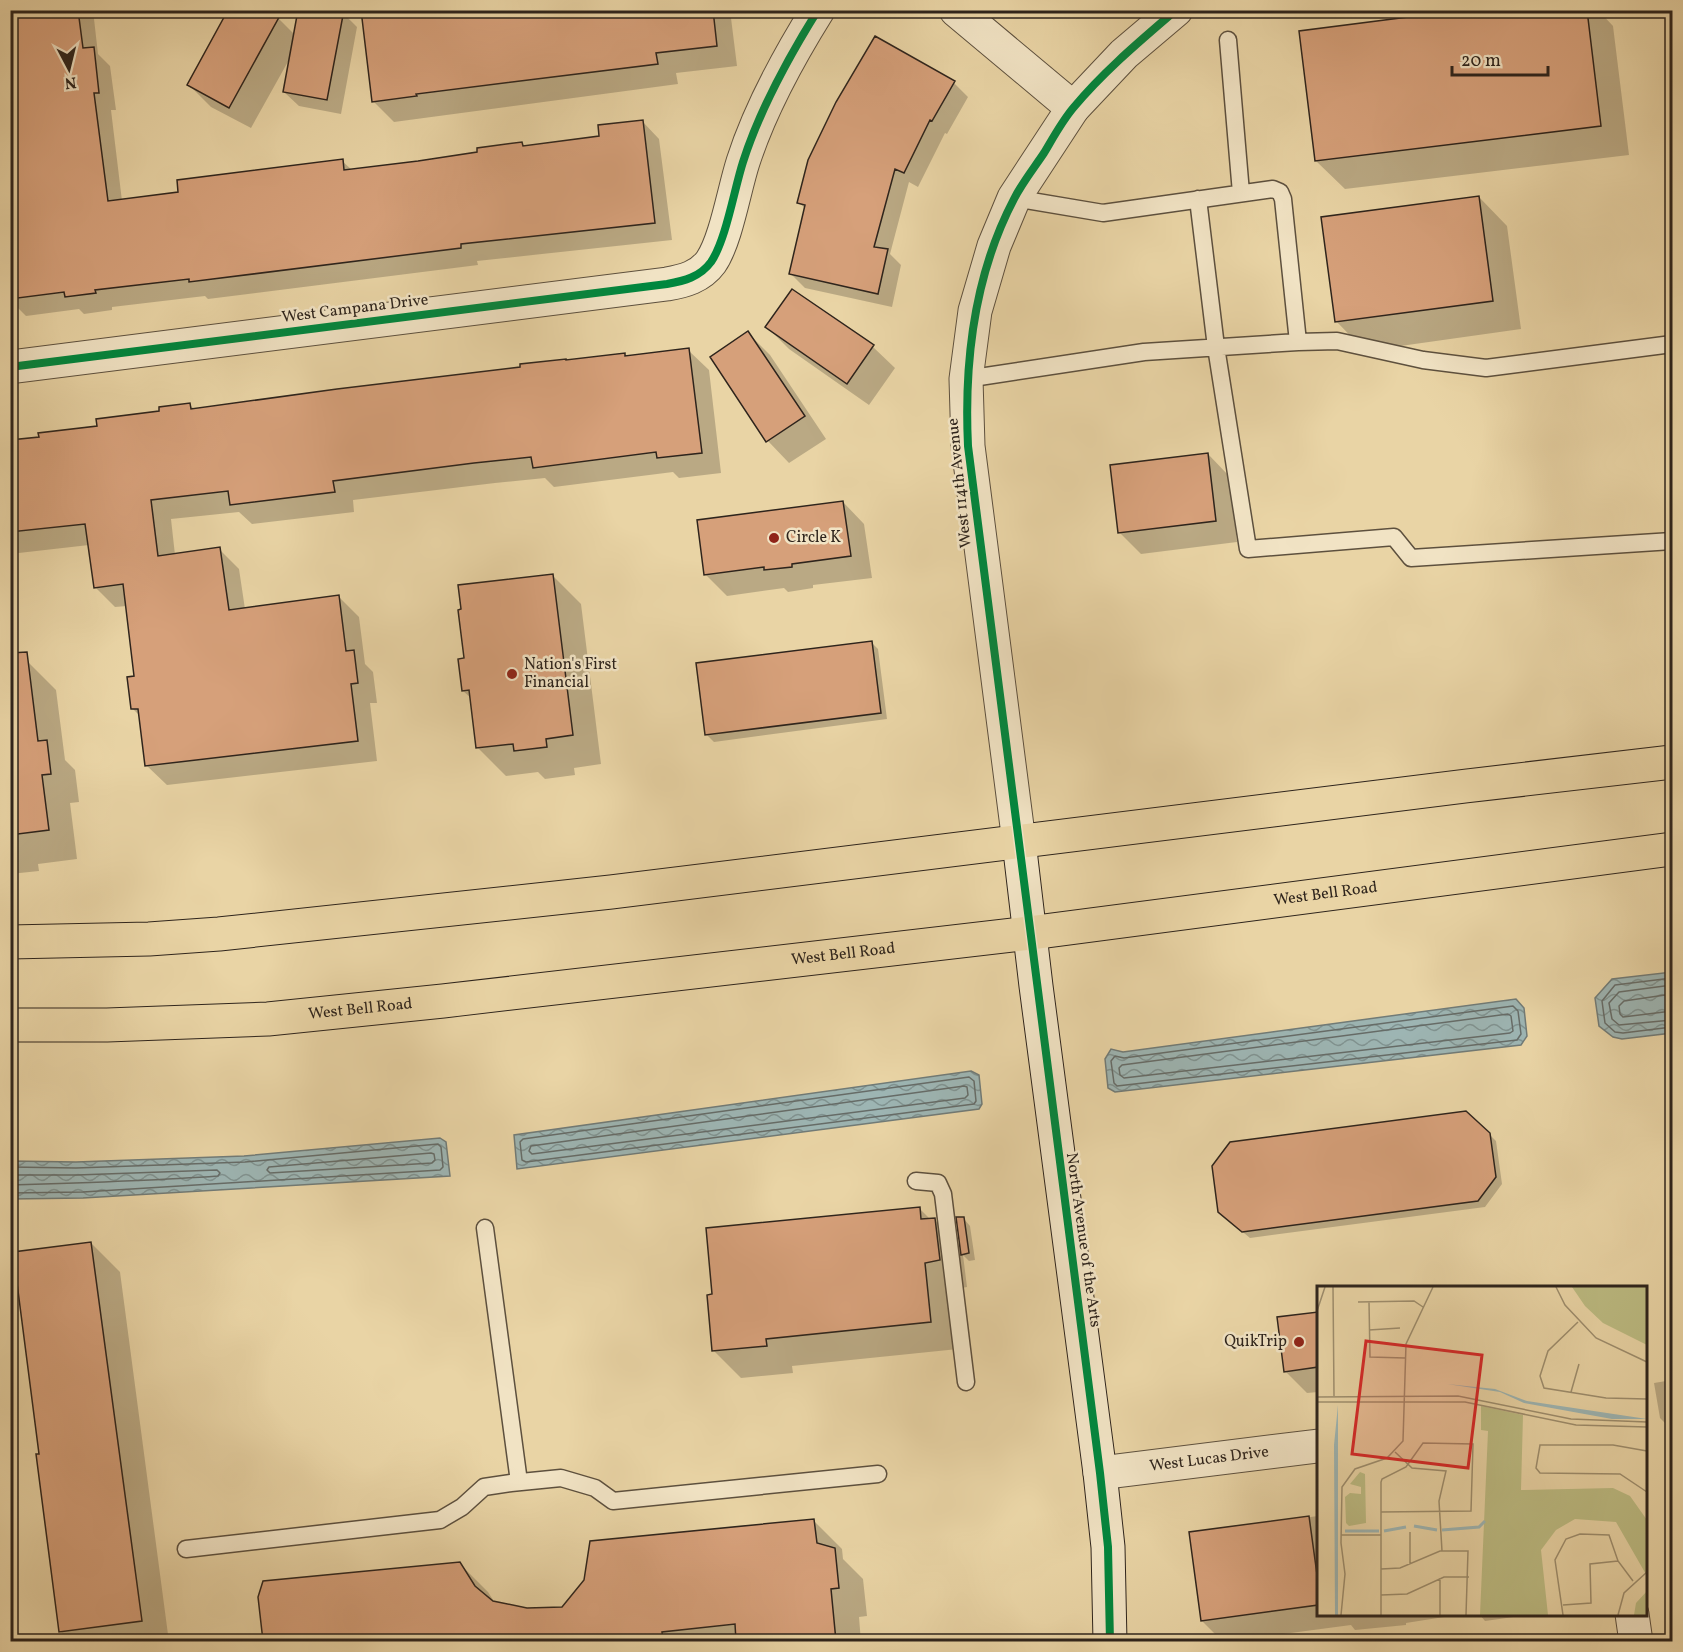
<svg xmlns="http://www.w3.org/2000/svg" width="1683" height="1652" font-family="Vollkorn,serif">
	<defs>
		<pattern id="water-waves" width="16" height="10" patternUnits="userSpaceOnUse" patternTransform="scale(1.5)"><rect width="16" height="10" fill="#9db5b3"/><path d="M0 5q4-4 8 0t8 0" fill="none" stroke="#809391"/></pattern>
	</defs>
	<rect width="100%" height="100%" fill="#e9d4a5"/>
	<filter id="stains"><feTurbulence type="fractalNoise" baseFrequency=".00333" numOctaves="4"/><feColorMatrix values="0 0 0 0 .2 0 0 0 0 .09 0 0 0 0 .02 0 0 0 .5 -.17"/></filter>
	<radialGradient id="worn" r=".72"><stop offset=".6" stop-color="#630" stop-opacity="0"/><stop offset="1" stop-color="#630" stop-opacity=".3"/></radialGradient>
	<!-- water -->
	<path fill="url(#water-waves)" stroke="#717b77" stroke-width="1.5" d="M 1672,972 L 1672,1033 L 1622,1039 L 1613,1037 L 1599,1026 L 1595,998 L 1612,979 Z
		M 1516,999 L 1524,1008 L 1527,1036 L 1521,1045 L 1115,1092 L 1108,1088 L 1105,1059 L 1111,1049 L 1123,1052 Z
		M 971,1071 L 979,1075 L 982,1104 L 979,1109 L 517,1169 L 514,1135 Z
		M 440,1138 L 446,1142 L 450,1176 L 83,1198 L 11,1199 L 11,1161 L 76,1162 L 244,1156 Z"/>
	<!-- shadow -->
	<path fill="#0003" d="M 10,10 L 93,10 L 98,54 L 110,66 L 116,110 L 111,110 L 122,201 L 180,194 L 342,161 L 352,170 L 479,154 L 522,144 L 525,147 L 601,138 L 642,121 L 659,139 L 672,240 L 477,261 L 478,265 L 208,299 L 205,296 L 112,307 L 112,310 L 84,314 L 79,309 L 26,316 L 10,300 Z
		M 362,10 L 730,10 L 737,66 L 676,73 L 678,84 L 394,122 L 373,101 Z
		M 1475,10 L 1598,10 L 1613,26 L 1629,155 L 1345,189 L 1316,161 Z
		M 343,13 L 357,27 L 341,114 L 299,106 L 284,92 L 290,58 L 251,128 L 211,107 L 189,85 L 278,18 L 295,35 Z
		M 954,83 L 968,97 L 947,134 L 945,133 L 918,187 L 909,182 L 890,254 L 901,265 L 892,307 L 805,288 L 791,274 L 806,209 L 798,202 Z
		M 1479,197 L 1507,226 L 1521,329 L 1365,351 L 1337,322 Z
		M 793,291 L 873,347 L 895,368 L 869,405 L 789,349 L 767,327 Z
		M 748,333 L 770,355 L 826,439 L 789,463 L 768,441 Z
		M 688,350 L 709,370 L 721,473 L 679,478 L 673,472 L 554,487 L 545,478 L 495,483 L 353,500 L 354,512 L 252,524 L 239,512 L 171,519 L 175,555 L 219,549 L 239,569 L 245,609 L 339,597 L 359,617 L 365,664 L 373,672 L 377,703 L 370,703 L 377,761 L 167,785 L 146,765 L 140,716 L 133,709 L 136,677 L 127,606 L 115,607 L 95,587 L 89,545 L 10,554 L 10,442 L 99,427 L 190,405 L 195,410 L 624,355 L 627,358 Z
		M 1208,454 L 1229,476 L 1237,542 L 1141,554 L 1119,532 Z
		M 843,502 L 864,524 L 872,578 L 813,585 L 813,588 L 788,592 L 784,588 L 727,596 L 705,574 Z
		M 552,575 L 581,604 L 601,764 L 574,768 L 575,775 L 545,779 L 538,772 L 506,776 L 477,747 L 471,698 L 463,691 L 466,659 Z
		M 871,642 L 878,649 L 887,719 L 714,742 L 707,735 Z
		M 27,661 L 56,690 L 65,760 L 75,770 L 79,802 L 70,803 L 77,859 L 38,864 L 39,871 L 10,874 L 10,663 Z
		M 1489,1134 L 1496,1141 L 1502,1184 L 1485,1207 L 1250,1238 L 1227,1219 Z
		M 919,1208 L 931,1220 L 935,1220 L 962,1247 L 964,1219 L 970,1226 L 975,1260 L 969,1261 L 963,1255 L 967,1287 L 952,1290 L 958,1349 L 792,1366 L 793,1373 L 741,1378 L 714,1351 Z
		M 91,1243 L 120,1272 L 169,1642 L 70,1642 L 60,1631 L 41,1455 Z
		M 1318,1313 L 1318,1392 L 1307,1393 L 1285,1371 L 1279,1319 Z
		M 1672,1380 L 1672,1443 L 1671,1429 L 1660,1418 L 1654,1383 Z
		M 1318,1516 L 1318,1614 L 1463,1614 L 1406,1623 L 1406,1625 L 1355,1630 L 1351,1625 L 1223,1642 L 1202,1621 L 1190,1533 Z
		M 813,1520 L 842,1549 L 843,1559 L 863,1579 L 867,1616 L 859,1617 L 861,1642 L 264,1642 L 260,1598 L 459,1563 L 488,1592 L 495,1603 L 527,1610 L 563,1609 Z
		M 1479,1614 L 1534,1614 L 1485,1621 Z"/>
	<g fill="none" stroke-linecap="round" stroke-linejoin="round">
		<!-- shore -->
		<path stroke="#666c68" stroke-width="1.5" d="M 1672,978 L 1615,985 L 1602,1001 L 1605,1023 L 1615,1032 L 1623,1033 L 1672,1027
			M 1672,985 L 1619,992 L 1609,1003 L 1612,1019 L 1619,1025 L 1672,1020
			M 1672,994 L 1624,1001 L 1619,1006 L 1620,1014 L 1623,1017 L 1672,1011
			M 1513,1006 L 1518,1011 L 1521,1034 L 1517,1040 L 1117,1086 L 1114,1083 L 1111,1061 L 1115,1056 L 1124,1058 Z
			M 1508,1014 L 1511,1016 L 1513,1031 L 1510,1033 L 1124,1078 L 1120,1075 L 1119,1068 L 1122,1065 Z
			M 969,1077 L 974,1081 L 976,1101 L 974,1104 L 526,1162 L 522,1160 L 520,1142 L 523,1139 Z
			M 964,1086 L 967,1087 L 968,1095 L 965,1098 L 532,1154 L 529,1151 L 531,1146 Z
			M 431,1153 L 434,1154 L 435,1160 L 432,1163 L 270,1173 L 267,1170 L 269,1167 Z
			M 10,1167 L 76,1168 L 245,1162 L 438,1144 L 441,1147 L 443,1167 L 440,1170 L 83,1192 L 10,1193
			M 10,1175 L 77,1175 L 217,1170 L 220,1173 L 218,1176 C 149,1181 80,1183 10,1185"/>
	</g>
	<!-- building -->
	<path fill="#d6a07a" stroke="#2e241c" stroke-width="1.5" d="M 10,10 L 78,10 L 83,48 L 94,47 L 99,93 L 94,93 L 108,201 L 178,192 L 177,180 L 343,159 L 344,170 L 418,161 L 477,152 L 477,148 L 522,142 L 523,146 L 599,136 L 598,125 L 643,120 L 655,223 L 461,244 L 461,248 L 189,282 L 189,279 L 95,290 L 96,293 L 65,297 L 64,292 L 10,299 Z
		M 228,10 L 283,10 L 229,108 L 187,85 Z
		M 298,10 L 344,10 L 327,100 L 283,92 Z
		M 361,10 L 713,10 L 717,46 L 656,53 L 658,64 L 416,94 L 417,96 L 372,102 Z
		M 1463,10 L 1587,10 L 1601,126 L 1315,161 L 1299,31 Z
		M 875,36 L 955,81 L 932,121 L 930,120 L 904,173 L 895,169 L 874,247 L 888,249 L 878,294 L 789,274 L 805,205 L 797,203 L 808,160 L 836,102 Z
		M 1479,196 L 1493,301 L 1335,322 L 1321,217 Z
		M 792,289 L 874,345 L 847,384 L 765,327 Z
		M 748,331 L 805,416 L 766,442 L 710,357 Z
		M 689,348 L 702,453 L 657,458 L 656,452 L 533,468 L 531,457 L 474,463 L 333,481 L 335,492 L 230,505 L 228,491 L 151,500 L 158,556 L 220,547 L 229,610 L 339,595 L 346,651 L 354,650 L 358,683 L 351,684 L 358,741 L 145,766 L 138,709 L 131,709 L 127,677 L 134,676 L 123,584 L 94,588 L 85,524 L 10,532 L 10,440 L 39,437 L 38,433 L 97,426 L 96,419 L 159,411 L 159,407 L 190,403 L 191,409 L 337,389 L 520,367 L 520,364 L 566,359 L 566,360 L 625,353 L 625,356 Z
		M 1208,453 L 1216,521 L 1118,533 L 1110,465 Z
		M 843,501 L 851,556 L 792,564 L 792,567 L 764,570 L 764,567 L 704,575 L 697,520 Z
		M 553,574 L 573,735 L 546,739 L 547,747 L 514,751 L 513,744 L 476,748 L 469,690 L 462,691 L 458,659 L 464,658 L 458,610 L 461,609 L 458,585 Z
		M 872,641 L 881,713 L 705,735 L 696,663 Z
		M 27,652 L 38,741 L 47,740 L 51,774 L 42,775 L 49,830 L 10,835 L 10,653 Z
		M 1466,1111 L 1490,1133 L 1496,1177 L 1478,1201 L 1242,1232 L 1218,1212 L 1212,1166 L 1230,1142 Z
		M 920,1207 L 921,1219 L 935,1218 L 940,1260 L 925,1263 L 931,1322 L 766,1339 L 767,1346 L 712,1351 L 707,1295 L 712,1294 L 706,1228 Z
		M 956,1217 L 964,1217 L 969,1253 L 961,1255 Z
		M 91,1242 L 142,1621 L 59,1632 L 36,1454 L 39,1454 L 13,1252 Z
		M 1318,1312 L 1318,1367 L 1284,1372 L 1277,1317 Z
		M 1309,1516 L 1318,1582 L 1318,1605 L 1201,1621 L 1189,1532 Z
		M 814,1519 L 817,1543 L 835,1548 L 839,1588 L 831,1589 L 836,1641 L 736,1641 L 735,1624 L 662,1632 L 663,1641 L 263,1641 L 258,1597 L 263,1581 L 460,1562 L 475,1586 L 493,1601 L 527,1608 L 562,1607 L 584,1580 L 590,1541 Z"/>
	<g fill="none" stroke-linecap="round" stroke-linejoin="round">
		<defs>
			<path id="lane" d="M 1228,40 L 1241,193
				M 1014,198 L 1103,213 L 1273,189 L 1280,192 L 1283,199 L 1298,342
				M 1198,199 L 1216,347 L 1248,549 L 1394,537 L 1411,558 L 1672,541
				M 966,379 L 1144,352 L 1298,342 L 1337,341 L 1423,360 L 1486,368 L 1672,344
				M 916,1181 L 938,1183 L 943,1194 L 966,1382
				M 485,1228 L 519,1482
				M 186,1549 L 440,1520 L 462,1507 L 484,1487 L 511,1483 L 561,1478 L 595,1488 L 613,1501 L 878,1474"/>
			<g id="street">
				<path d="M 956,10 L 1073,108"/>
				<path d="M 10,367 L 667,284 C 684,281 700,277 711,262 C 726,240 734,190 743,162 C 760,109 788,58 818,10"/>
				<path d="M 1019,842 L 968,446 L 966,379 L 975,311 L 994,246 L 1014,198 L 1073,108 L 1124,54 L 1176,10"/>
				<path id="s1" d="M 1100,1473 L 1318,1446"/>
				<path d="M 1632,1614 L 1636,1642"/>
			</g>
			<path id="secondary" d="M 1019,842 L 1036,986 L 1100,1473 L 1108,1547 L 1110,1642"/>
			<g id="primary">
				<path d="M 10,942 L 149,939 L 219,934 L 611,892 L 1466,786 L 1672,762"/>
				<path id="s2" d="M 10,1025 L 107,1025 L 268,1019 L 443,1001 L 1030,933 L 1672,849"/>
			</g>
		</defs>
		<!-- lane casing -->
		<use href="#lane" stroke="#5d503e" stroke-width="19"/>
		<!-- street casing -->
		<use href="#street" stroke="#5d503e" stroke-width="35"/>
		<!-- secondary casing -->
		<use href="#secondary" stroke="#2e241c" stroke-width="35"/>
		<!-- primary casing -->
		<use href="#primary" stroke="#2e241c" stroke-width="35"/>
		<!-- lane -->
		<use href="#lane" stroke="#f1e3c4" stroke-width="16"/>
		<!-- street -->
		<use href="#street" stroke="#f1e3c4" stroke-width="33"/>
		<!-- secondary -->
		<use href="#secondary" stroke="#f1e3c4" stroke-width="33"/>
		<!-- primary -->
		<use href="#primary" stroke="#e9d4a5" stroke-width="33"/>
		<defs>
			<path id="cycleway" d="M 10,367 L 667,284 C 684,281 700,277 711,262 C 726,240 734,190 743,162 C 760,109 788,58 818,10
				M 1110,1642 L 1108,1547 L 1100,1473 L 968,446 C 964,362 974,275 1014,199 C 1022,183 1034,168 1044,153 C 1053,138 1062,121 1074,107 C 1104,71 1140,41 1176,10"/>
		</defs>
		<!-- cycleway casing -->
		<use href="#cycleway" stroke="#f1e3c4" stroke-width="11"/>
		<!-- cycleway -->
		<use href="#cycleway" stroke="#00873e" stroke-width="8"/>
	</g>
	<!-- markers -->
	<g fill="#8f2418" stroke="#f1e3c4" stroke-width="2">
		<circle cx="774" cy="538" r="6"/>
		<circle cx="512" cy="674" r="6"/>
		<circle cx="1299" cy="1342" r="6"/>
	</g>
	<g text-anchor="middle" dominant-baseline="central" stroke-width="5" stroke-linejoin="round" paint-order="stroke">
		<!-- street labels -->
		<g font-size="16" fill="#2e241c" stroke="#f1e3c4">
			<text transform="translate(355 309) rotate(-7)">West Campana Drive</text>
			<text transform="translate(960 483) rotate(-96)">West 114th Avenue</text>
			<text stroke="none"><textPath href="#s2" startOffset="1323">West Bell Road</textPath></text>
			<text stroke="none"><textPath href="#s2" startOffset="837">West Bell Road</textPath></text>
			<text stroke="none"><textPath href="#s2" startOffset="351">West Bell Road</textPath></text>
			<text transform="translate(1083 1240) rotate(82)">North Avenue of the Arts</text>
			<text stroke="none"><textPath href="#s1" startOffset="110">West Lucas Drive</textPath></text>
		</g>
		<!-- poi labels -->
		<g font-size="16" fill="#2e241c" stroke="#f1e3c4" text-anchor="start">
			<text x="786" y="538">Circle K</text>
			<text x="524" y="665">Nation's First<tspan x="524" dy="18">Financial</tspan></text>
			<text x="1287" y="1342" text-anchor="end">QuikTrip</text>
		</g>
	</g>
	<!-- overview -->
	<g transform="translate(1317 1286)">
		<rect width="330" height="330" fill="#e9d4a5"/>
		<path d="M 255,1 L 330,1 L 330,59 L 286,37 L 268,20 ZM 164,120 L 206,129 L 204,204 L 296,202 L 313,210 L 330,234 L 330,290 L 299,236 L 258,233 L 239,244 L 224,264 L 231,329 L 163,329 L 171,145 L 164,144 ZM 330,305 L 330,329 L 317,329 L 319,317 Z" fill="#bcbb82"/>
		<path d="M 43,186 L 48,188 L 49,237 L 32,240 L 29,237 L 28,211 L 33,207 L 44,208 L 44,201 L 33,198 Z" fill="#bcbb82"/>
		<path d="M 130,98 L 178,103 L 210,115 L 330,133 L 295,133 L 207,117 L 183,106 ZM 21,119 L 21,329 L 18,329 L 17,159 Z" fill="#9db5b3"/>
		<path fill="none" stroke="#9db5b3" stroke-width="3" d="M 97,240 L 120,244M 125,244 L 162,241 L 168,235M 28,245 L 62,245M 67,245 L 89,241"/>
		<path fill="none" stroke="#9e8e6e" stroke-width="1.5" d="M 16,1 L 17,110M 239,1 L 248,19 L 279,52 L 330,76M 41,16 L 97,15 L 106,21M 52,16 L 53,71 L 88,72M 0,25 L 8,1M 261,36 L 231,65 L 223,90 L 227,102 L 289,112 L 330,113M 52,44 L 83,42M 254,106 L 262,78M 0,111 L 141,110 L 254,133 L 330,136M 0,116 L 148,116 L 259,139 L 330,141M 330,165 L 296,159 L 223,159 L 219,182 L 223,187 L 303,188 L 330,206M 78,166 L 95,182 L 129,185 L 122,215 L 125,265M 93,246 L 93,278M 24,249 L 64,249M 64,283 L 83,282 L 123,265 L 151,265 L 149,329M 64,309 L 90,308 L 127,291 L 152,291M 246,319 L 274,317 L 273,278 L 301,275M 24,329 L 28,288 L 24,257 L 25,201 L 38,183 L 70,172 L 86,155 L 89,58 L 116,1M 64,329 L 64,196 L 65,193 L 89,181 L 106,157 L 156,158 L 154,225 L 64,226M 123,329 L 123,292M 246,329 L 238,274 L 249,253 L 263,248 L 292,249 L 301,275 L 316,295M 301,329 L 307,307 L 330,286"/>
		<path fill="#d62828" fill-opacity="0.15" stroke="#d62828" stroke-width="3" d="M 49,55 L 165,69 L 151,182 L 35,168 Z"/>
		<rect width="330" height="330" fill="none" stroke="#2e241c" stroke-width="3"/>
	</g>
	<!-- margin -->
	<rect width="1683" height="1652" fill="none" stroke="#e9d4a5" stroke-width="36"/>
	<rect x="12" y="12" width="1659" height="1628" fill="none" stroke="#2e241c" stroke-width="3"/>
	<rect x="18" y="18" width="1647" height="1616" fill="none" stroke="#2e241c" stroke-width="1.5"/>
	<!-- north arrow -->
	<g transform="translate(69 69) rotate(173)" stroke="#f1e3c4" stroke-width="4.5" paint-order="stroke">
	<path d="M0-4.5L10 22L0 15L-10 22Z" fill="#2e241c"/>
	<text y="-9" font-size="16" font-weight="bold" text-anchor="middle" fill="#2e241c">N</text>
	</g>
	<!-- scale -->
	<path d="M1452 66v9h96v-9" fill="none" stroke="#2e241c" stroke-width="3"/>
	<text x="1461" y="66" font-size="18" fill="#2e241c" stroke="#f1e3c4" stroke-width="4.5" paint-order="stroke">20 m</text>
	<rect width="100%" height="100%" filter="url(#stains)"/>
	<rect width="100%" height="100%" fill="url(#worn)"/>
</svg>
